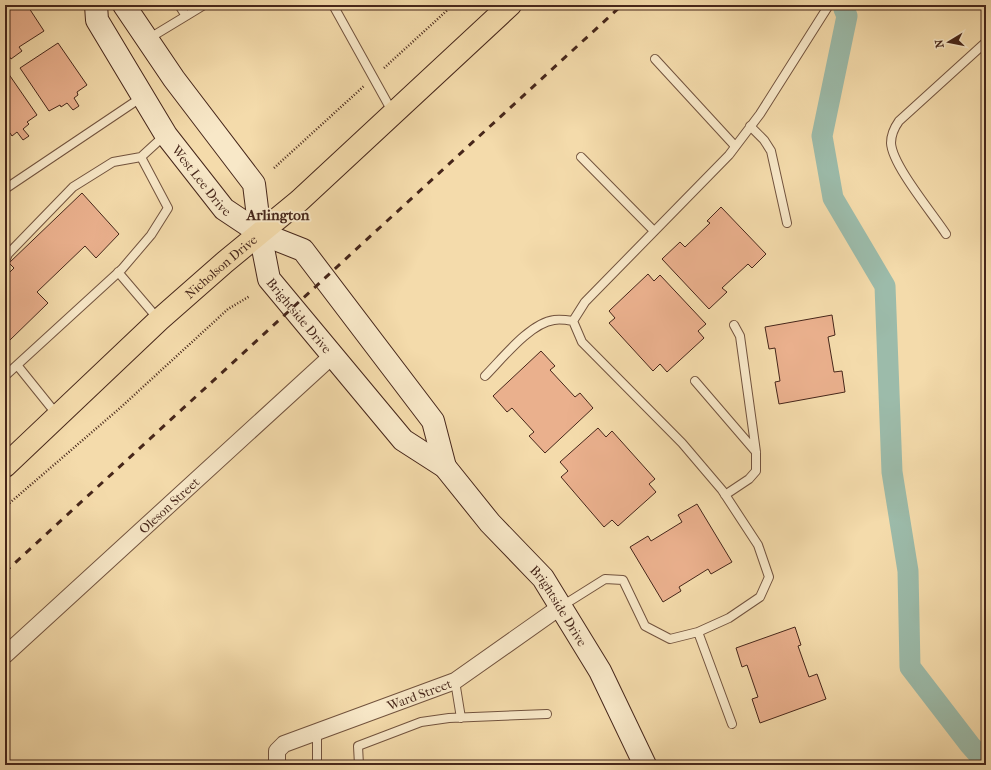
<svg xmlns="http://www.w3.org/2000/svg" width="991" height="770" font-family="'IM FELL French Canon',serif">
	<rect width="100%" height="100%" fill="#f4dbab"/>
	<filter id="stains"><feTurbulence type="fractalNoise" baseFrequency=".005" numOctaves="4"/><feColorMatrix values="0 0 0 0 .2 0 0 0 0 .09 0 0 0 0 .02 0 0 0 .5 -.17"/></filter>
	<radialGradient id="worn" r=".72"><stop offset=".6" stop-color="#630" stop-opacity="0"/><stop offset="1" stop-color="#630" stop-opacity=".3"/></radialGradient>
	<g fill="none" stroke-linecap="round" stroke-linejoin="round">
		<!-- canal -->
		<path stroke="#9cbbaa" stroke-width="21" d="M 844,9 L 847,16 L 822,136 L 833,198 L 885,286 L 892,472 L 908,571 L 910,667 L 970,745 L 986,763"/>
	</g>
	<!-- building -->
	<path fill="#eab08d" stroke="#46261a" d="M 5,5 L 27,5 L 44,31 L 19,47 L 22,51 L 11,59 L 5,50 Z
		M 58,43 L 87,85 L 77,92 L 78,95 L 74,98 L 79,106 L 73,110 L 67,103 L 61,107 L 60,105 L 49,111 L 20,68 Z
		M 8,73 L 37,115 L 27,122 L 29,124 L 23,129 L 29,136 L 23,140 L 17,132 L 12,136 L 10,133 L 5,136 L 5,76 Z
		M 82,193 L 119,234 L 96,258 L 85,246 L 37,292 L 48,303 L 10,340 L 5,334 L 5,277 L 14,268 L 9,263 Z
		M 721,207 L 766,254 L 752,268 L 748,264 L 722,288 L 727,292 L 709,309 L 662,259 L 680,242 L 685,247 L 710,223 L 707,221 Z
		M 648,274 L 654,281 L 660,275 L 706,324 L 698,331 L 704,338 L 667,372 L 660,364 L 653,371 L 609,323 L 615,318 L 609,311 Z
		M 832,315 L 835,335 L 828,337 L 834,372 L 842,371 L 845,392 L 779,404 L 775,382 L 780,381 L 775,348 L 769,349 L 765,327 Z
		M 541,351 L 555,366 L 550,370 L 575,397 L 580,393 L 593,408 L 545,453 L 529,436 L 534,432 L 512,408 L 507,412 L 493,396 Z
		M 598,428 L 606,437 L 612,431 L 655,479 L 649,484 L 656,492 L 618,526 L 612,520 L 604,527 L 561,477 L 568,471 L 560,462 Z
		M 697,504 L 732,562 L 711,574 L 708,569 L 679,587 L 681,591 L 663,602 L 630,547 L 648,536 L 651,541 L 682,522 L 678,515 Z
		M 795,627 L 801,645 L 798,646 L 809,677 L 817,674 L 826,699 L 760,723 L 752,699 L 758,697 L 747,665 L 742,667 L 736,648 Z"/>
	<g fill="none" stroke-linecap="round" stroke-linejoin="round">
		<defs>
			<path id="service" d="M 333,5 L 393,113
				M 186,16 L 204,5
				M 148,39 L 186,16 L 179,5
				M 655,59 L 735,146
				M 750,126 L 764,140 L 771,151 L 787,223
				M 581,157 L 654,231
				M 5,189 L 142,97
				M 946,234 C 933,214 892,165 891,143 C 891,134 894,128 899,121 L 986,42
				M 5,261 L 8,254 L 73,187 L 113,162 L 141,157
				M 118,272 L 159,320
				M 17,365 L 58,416
				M 5,376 L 122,269 L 151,235 L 168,208 L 141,157 L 165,135
				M 485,376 C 502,359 530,323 554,320 C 560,319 567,320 573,321
				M 695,381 L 756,452
				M 725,495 L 749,479 L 756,471 L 756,452 L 740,336 L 734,325
				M 562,606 L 605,579 L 623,580 L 645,626 L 670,639 L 698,632 L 729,618 L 760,597 L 769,577 L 758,545 L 722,490 L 682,443 L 582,342 L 573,321 L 585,302 L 729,155 L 760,114 L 829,5
				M 698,632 L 732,724
				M 455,681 L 461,718
				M 317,731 L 317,765
				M 359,765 L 358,746 L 421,722 L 449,718 L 547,714"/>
			<g id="minor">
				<path id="s1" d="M 5,655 L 333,355"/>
				<path id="s2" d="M 277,765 L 277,751 L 284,744 L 455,681 L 560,607"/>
			</g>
			<g id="secondary">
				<path id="s3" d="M 96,5 L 97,20 L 166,135 L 224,209 L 260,233 L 303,250 L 433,421 L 445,467"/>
				<path id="s4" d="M 124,5 L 174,79 L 254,184 L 260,233 L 269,279 L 403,440 L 445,467 L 490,523 L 543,578 L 600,671 L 645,765"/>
			</g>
			<g id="primary">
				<path id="s5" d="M 5,466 L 159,320 L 225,262 L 299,201 L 510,5"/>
			</g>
		</defs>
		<!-- service casing -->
		<use href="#service" stroke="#72533e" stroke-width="10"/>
		<!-- minor casing -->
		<use href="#minor" stroke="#72533e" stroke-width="18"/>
		<!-- secondary casing -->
		<use href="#secondary" stroke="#46261a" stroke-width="24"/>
		<!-- primary casing -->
		<use href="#primary" stroke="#46261a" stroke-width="24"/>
		<!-- path -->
		<path stroke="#46261a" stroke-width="2.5" stroke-dasharray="1 2" stroke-linecap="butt" d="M 384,68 L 453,5
			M 274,168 L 364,86
			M 5,507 L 120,408 L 228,309 L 250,296"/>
		<!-- service -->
		<use href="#service" stroke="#f8e8c8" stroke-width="8"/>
		<!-- minor -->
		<use href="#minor" stroke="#f8e8c8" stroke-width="16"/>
		<!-- secondary -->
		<use href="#secondary" stroke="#f8e8c8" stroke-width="22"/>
		<!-- primary -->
		<use href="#primary" stroke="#f4dbab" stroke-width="22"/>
		<!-- rail -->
		<path stroke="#46261a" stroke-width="3" stroke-dasharray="7 7" stroke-linecap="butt" d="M 5,572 L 622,5"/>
	</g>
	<g text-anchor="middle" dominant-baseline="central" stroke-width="4" stroke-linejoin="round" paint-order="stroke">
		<!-- street labels -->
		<g font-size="13" fill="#46261a" stroke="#f8e8c8">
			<text stroke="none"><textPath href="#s3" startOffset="207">West Lee Drive</textPath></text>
			<text stroke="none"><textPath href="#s5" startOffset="294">Nicholson Drive</textPath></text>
			<text stroke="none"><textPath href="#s4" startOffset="365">Brightside Drive</textPath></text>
			<text stroke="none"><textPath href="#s1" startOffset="222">Oleson Street</textPath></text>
			<text stroke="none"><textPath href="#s4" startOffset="757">Brightside Drive</textPath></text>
			<text stroke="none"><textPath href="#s2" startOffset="168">Ward Street</textPath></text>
		</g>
		<!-- quarter labels -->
		<g font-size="15" font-weight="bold" fill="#46261a" stroke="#f8e8c8">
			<text x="278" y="215">Arlington</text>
		</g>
	</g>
	<!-- margin -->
	<rect width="991" height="770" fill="none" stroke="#f4dbab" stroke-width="20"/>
	<rect x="6" y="6" width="979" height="758" fill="none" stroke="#46261a" stroke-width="2"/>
	<rect x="10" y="10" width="971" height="750" fill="none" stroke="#46261a"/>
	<!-- north arrow -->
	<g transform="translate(949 42) rotate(260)" stroke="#f8e8c8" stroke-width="3" paint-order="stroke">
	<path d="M0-3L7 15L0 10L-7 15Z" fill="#46261a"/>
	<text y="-6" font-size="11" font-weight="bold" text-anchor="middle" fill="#46261a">N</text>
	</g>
	<rect width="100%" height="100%" filter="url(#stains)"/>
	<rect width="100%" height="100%" fill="url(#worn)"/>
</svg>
